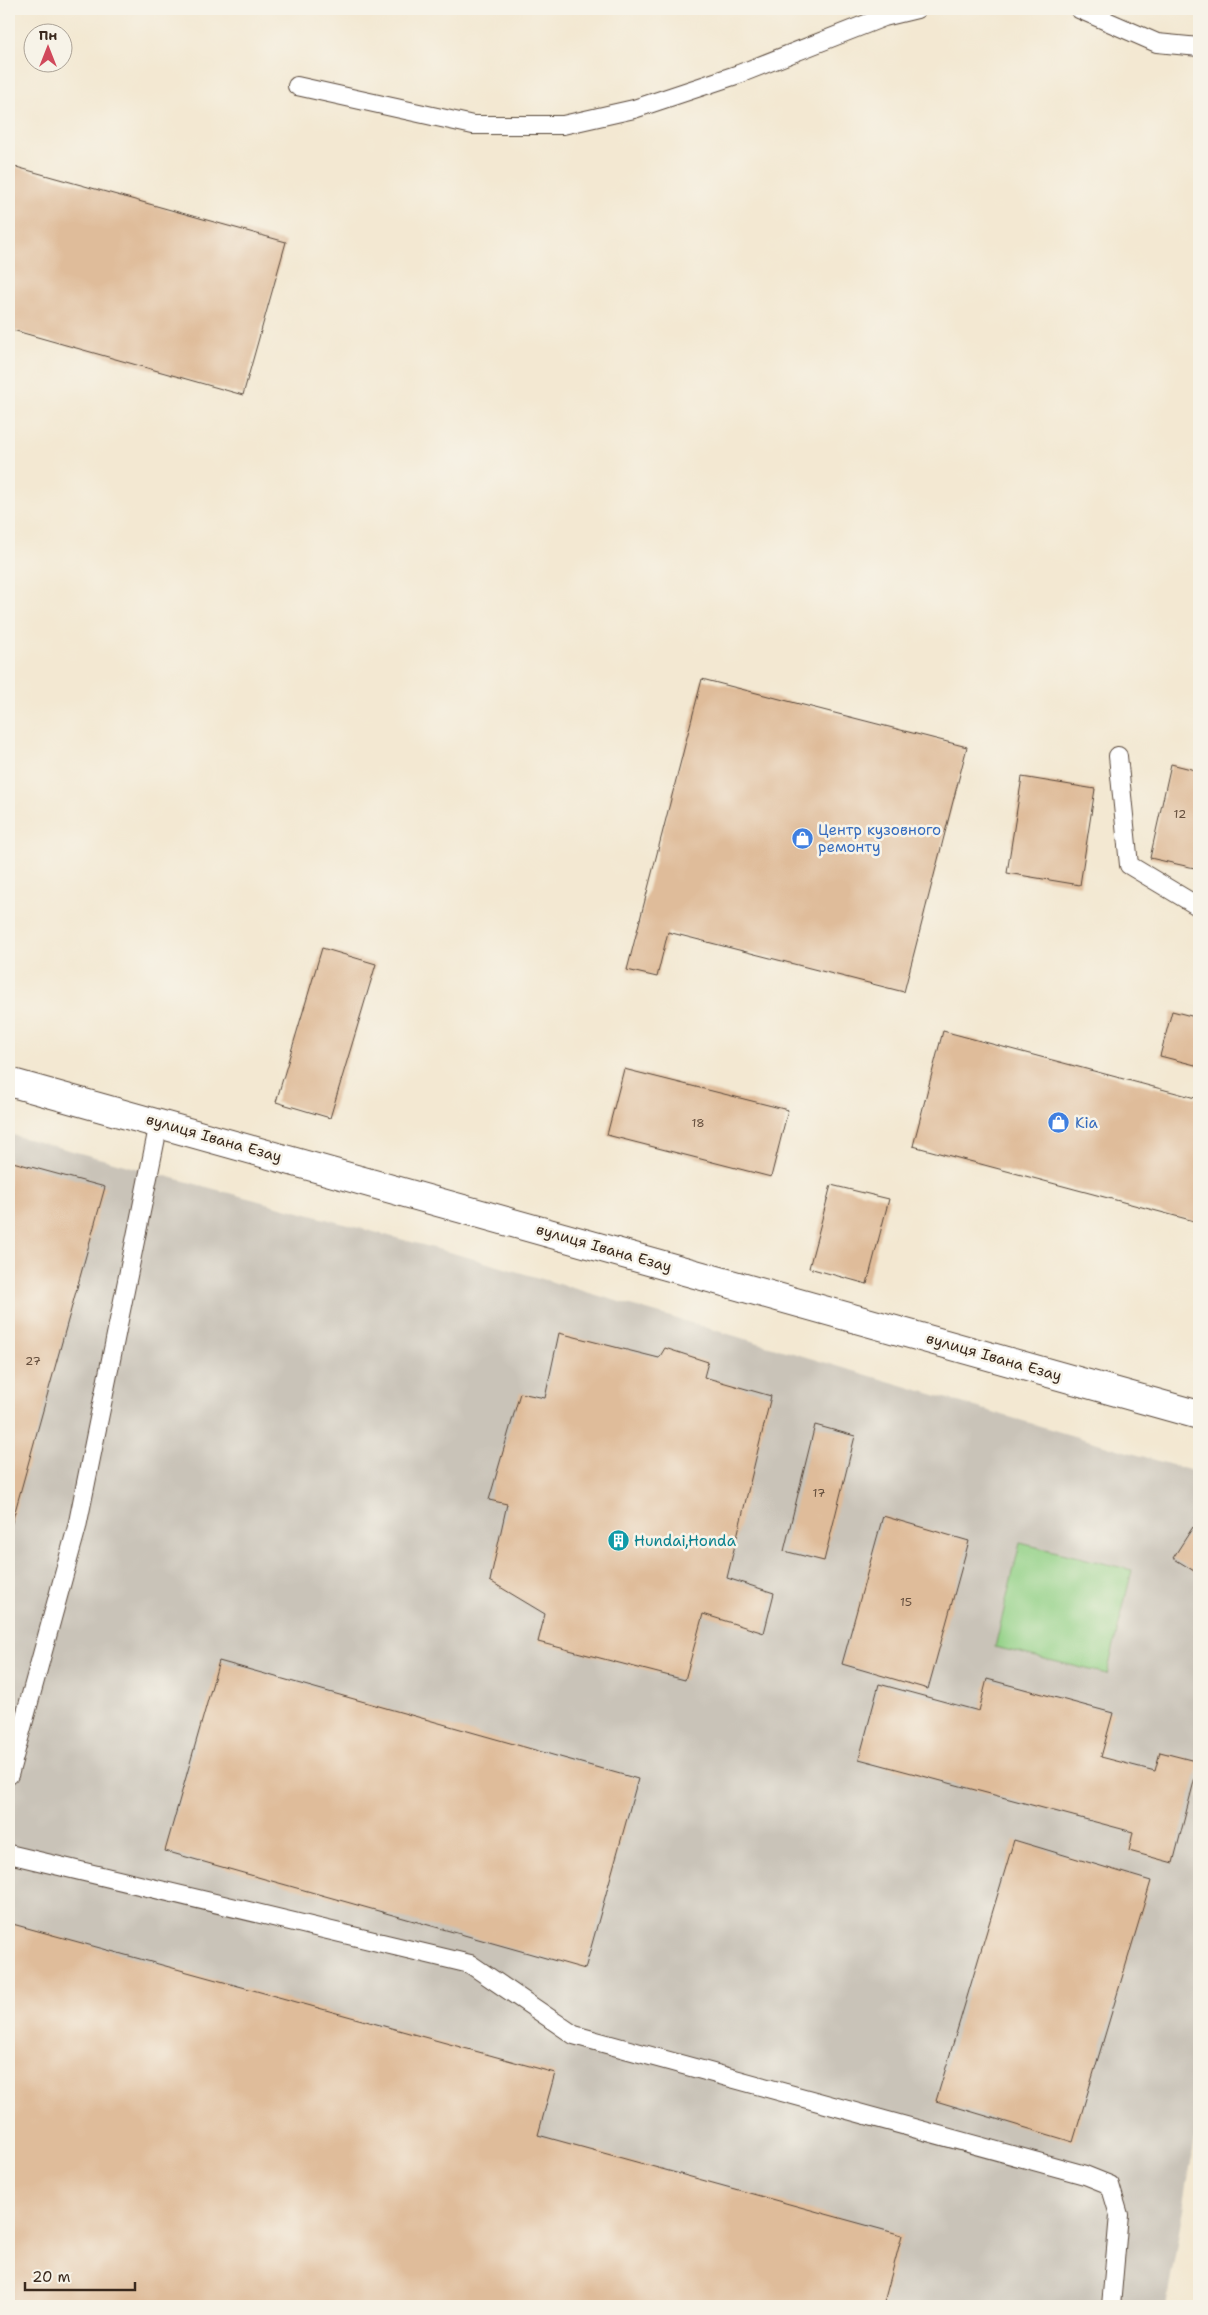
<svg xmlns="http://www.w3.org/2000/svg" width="1208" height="2315" font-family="'Shantell Sans',sans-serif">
	<rect width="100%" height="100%" fill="#f7f3e8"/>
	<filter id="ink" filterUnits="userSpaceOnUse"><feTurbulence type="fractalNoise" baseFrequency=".02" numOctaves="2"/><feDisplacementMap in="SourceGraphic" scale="10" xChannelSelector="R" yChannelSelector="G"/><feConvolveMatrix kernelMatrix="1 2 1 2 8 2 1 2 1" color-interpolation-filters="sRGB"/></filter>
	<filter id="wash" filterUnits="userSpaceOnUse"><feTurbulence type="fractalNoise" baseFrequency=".0096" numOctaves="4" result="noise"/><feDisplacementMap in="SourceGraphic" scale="20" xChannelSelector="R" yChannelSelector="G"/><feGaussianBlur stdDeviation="1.12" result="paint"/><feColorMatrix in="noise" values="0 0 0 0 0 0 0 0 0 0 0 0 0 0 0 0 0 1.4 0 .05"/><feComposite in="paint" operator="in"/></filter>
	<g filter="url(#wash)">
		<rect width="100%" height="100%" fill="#f3e8d2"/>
		<!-- industrial -->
		<path fill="#c9c3b8" d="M 9,1134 L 471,1258 L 1199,1473 L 1199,2117 L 1166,2306 L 9,2306 Z"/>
		<!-- green -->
		<path fill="#93d187" stroke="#677e52" d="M 1020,1543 L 1132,1570 L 1107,1674 L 995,1647 Z"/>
		<g id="blocks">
			<!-- building -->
			<path fill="#dfbc9a" d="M 9,165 L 286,242 L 243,395 L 9,329 Z
				M 702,679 L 967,747 L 904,992 L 668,932 L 657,977 L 627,970 Z
				M 1171,764 L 1199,771 L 1199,869 L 1150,858 Z
				M 1022,777 L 1095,789 L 1080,885 L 1007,873 Z
				M 322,948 L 376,964 L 330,1118 L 276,1102 Z
				M 1172,1011 L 1199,1018 L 1199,1066 L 1160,1056 Z
				M 943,1031 L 1199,1099 L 1198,1222 L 913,1146 Z
				M 624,1069 L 788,1110 L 771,1177 L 607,1135 Z
				M 9,1161 L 105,1187 L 9,1533 Z
				M 831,1185 L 889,1199 L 867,1284 L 809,1268 Z
				M 559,1333 L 659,1358 L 665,1348 L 708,1362 L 704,1377 L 771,1396 L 727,1578 L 774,1593 L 764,1633 L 703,1614 L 685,1680 L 538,1642 L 545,1614 L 490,1581 L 507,1504 L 489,1500 L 520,1393 L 545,1398 Z
				M 815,1425 L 855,1436 L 824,1561 L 784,1551 Z
				M 883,1516 L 969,1541 L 928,1689 L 842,1664 Z
				M 1193,1527 L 1199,1531 L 1199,1574 L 1173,1558 Z
				M 219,1661 L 638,1779 L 585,1969 L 165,1851 Z
				M 987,1679 L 1113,1713 L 1101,1757 L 1155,1771 L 1160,1752 L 1199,1762 L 1173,1863 L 1129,1851 L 1133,1832 L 859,1759 L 879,1684 L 979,1711 Z
				M 1014,1840 L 1151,1881 L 1073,2142 L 936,2101 Z
				M 9,1923 L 555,2073 L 538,2135 L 902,2235 L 883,2306 L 9,2306 Z"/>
		</g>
	</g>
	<g filter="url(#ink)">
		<use href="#blocks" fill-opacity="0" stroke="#574639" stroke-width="1"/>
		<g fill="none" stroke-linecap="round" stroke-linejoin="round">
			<defs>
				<path id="service" d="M 1079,9 L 1157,43 L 1199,47
					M 297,86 L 473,125 L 563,125 L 634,109 L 739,74 L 884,17 L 917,9
					M 1118,756 L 1129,865 L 1199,907
					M 9,1775 L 77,1527 L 159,1123
					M 9,1854 L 470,1964 L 574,2035 L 1085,2175 L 1110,2185 L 1119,2215 L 1111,2306"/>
				<path id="minor" d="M 9,1082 L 1199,1415"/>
			</defs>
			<!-- service casing -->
			<use href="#service" stroke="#574639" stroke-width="20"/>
			<!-- minor casing -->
			<use href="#minor" stroke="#574639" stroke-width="30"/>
			<!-- service -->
			<use href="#service" stroke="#fff" stroke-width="18"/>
			<!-- minor -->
			<use href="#minor" stroke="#fff" stroke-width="28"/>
		</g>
	</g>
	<!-- icons -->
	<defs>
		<symbol id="shop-disc" viewBox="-11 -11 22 22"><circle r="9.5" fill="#3f7fe0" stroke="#f7f3e8"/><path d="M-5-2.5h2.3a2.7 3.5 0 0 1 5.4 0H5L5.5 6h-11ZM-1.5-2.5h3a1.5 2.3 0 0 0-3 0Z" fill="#fff"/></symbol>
		<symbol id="building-disc" viewBox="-11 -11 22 22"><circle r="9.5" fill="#0f9aa8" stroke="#f7f3e8"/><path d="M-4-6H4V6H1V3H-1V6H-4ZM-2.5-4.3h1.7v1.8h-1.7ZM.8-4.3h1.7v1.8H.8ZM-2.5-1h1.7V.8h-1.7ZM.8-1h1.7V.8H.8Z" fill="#fff"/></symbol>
	</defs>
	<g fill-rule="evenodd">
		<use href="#shop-disc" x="790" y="826" width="25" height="25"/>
		<use href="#shop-disc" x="1046" y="1110" width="25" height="25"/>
		<use href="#building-disc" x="606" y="1528" width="25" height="25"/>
	</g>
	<g text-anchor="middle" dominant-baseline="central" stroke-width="5" stroke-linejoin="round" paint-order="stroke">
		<!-- number labels -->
		<g font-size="12" fill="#644e3d">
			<text x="1180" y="814">12</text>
			<text x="698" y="1123">18</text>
			<text x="33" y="1361">27</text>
			<text x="819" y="1493">17</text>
			<text x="906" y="1602">15</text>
		</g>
		<!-- shop labels -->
		<g font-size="15" fill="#366cbe" stroke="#f7f3e8" text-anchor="start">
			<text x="818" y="830">Центр кузовного<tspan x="818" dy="17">ремонту</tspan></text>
			<text x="1075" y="1123">Kia</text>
		</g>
		<!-- street labels -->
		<g font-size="15" fill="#3b2a1e" stroke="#f7f3e8">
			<text transform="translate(214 1138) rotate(16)">вулиця Івана Езау</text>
			<text transform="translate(604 1248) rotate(16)">вулиця Івана Езау</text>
			<text transform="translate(994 1357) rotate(16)">вулиця Івана Езау</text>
		</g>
		<!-- culture labels -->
		<g font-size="15" fill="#0d838f" stroke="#f7f3e8" text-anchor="start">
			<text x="634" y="1541">Hundai,Honda</text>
		</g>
	</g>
	<!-- margin -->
	<rect width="1208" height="2315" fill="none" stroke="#f7f3e8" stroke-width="30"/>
	<!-- north arrow -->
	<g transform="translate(48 48)"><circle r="24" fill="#f7f3e8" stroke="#aca397"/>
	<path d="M0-4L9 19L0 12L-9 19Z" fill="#d1495b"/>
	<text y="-8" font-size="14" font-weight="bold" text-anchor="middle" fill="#3b2a1e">Пн</text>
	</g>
	<!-- scale -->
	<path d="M25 2282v8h110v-8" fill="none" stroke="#3b2a1e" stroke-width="2.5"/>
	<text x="32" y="2282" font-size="15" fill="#3b2a1e" stroke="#f7f3e8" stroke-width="4" paint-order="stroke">20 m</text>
</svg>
